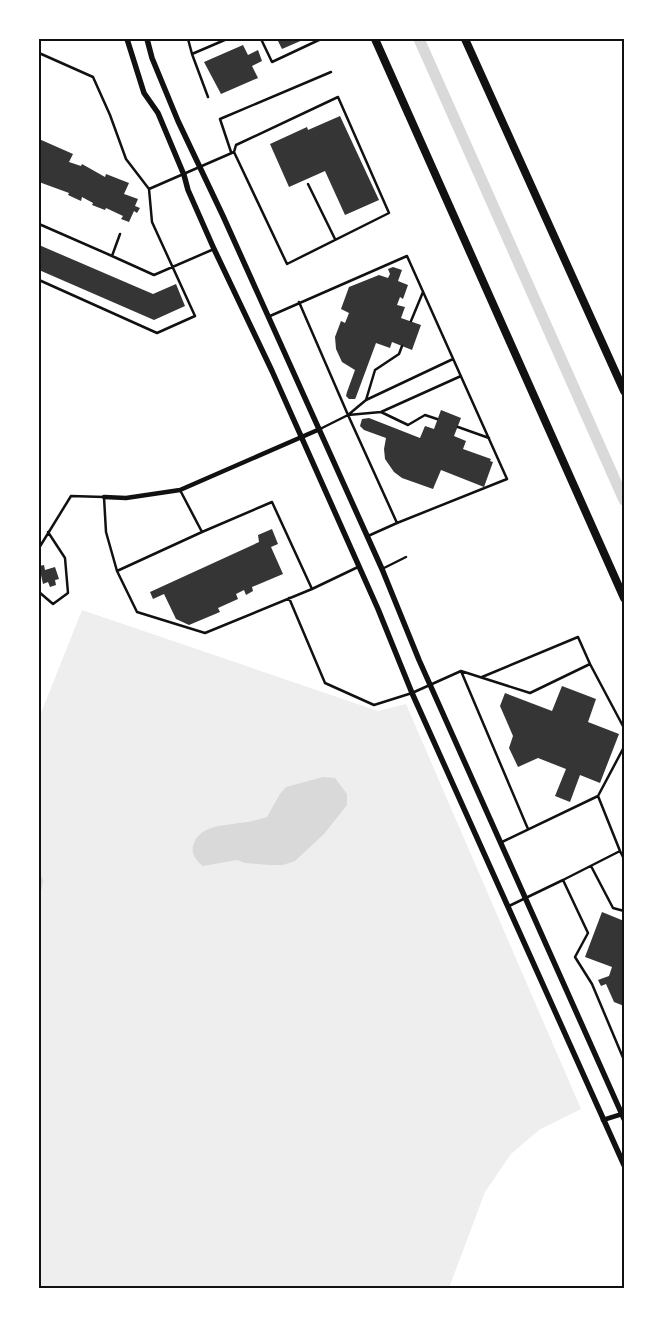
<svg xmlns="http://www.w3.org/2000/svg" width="663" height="1327" font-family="'Libre Baskerville',serif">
	<rect width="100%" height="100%" fill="#fff"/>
	<!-- green -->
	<path fill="#eee" d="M 82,610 L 378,711 L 406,704 L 581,1109 L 539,1130 L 511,1154 L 485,1192 L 449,1288 L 39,1288 L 39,888 L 44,884 L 39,872 L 39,718 Z"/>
	<!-- water -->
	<path fill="#d9d9d9" d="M 323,777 L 335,778 L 347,794 L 347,805 L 324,834 L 295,861 L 283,865 L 269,865 L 245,863 L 237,860 L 203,866 C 197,861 191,855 193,846 C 199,825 222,826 239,823 C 249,822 258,820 267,817 L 280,794 L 286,787 Z"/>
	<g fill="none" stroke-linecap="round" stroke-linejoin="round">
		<!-- stream -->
		<path stroke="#d9d9d9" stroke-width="3" d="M 39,874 L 42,882 L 39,892"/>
		<!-- canal -->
		<path stroke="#d9d9d9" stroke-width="11" d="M 419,39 L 624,500"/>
	</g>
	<!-- building -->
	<path fill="#353535" d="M 277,39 L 305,39 L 282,49 Z
		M 243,45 L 248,55 L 258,50 L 262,61 L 252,66 L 258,78 L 221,94 L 204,62 Z
		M 340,116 L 379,200 L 345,215 L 325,171 L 289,187 L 270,144 L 307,127 L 308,130 Z
		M 39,139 L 73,154 L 69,162 L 81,166 L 82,164 L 105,177 L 106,174 L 129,183 L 124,194 L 138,199 L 135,206 L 140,208 L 137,213 L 134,211 L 129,222 L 121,219 L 123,216 L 106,208 L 105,210 L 92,205 L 93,203 L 82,197 L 81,201 L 68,195 L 69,193 L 39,182 Z
		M 39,245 L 153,294 L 176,284 L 185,306 L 154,320 L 39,270 Z
		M 393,267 L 402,270 L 398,281 L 408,285 L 403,299 L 400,297 L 397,305 L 405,307 L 401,318 L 421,325 L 412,350 L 392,342 L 390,348 L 376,343 L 356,397 L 355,399 L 349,399 L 346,396 L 347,392 L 355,370 L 342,362 L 336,349 L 335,337 L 341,321 L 345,323 L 349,313 L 341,309 L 349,287 L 379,275 L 388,278 L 390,274 L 388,269 Z
		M 441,410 L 461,418 L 454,436 L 466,441 L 463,449 L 491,459 L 490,461 L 493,462 L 484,487 L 441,470 L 433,489 L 402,478 L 394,472 L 385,459 L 384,449 L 386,438 L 364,430 L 360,426 L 362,419 L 369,418 L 420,438 L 425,426 L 434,429 Z
		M 272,529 L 278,544 L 271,547 L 283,574 L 252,587 L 253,591 L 246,595 L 244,590 L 236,594 L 238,599 L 218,608 L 220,612 L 189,625 L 176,619 L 164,594 L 153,599 L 150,592 L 259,542 L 258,535 Z
		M 44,565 L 45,570 L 55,567 L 59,579 L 55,580 L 56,585 L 50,587 L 48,582 L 43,584 L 39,566 Z
		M 562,686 L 596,699 L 588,722 L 619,734 L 600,783 L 580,775 L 570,802 L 555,796 L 566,769 L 538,758 L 518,767 L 509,748 L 513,736 L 500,706 L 505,693 L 552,711 Z
		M 602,912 L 624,921 L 624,1006 L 614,1002 L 606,984 L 601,986 L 598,980 L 609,976 L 612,967 L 585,957 Z"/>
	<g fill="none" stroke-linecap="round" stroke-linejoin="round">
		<!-- service -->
		<path stroke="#111" stroke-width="2.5" d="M 188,39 L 192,54 L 227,39
			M 261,39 L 272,62 L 321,39
			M 39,53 L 93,77 L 110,115 L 126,159 L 149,189
			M 192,54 L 208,97
			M 231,152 L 220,119 L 331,72
			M 308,184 L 335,239
			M 39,224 L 112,256 L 120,234
			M 112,256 L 154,275 L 214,249
			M 39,280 L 157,333 L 195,316 L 152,222 L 149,189 L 234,152 L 287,264 L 389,213 L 338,97 L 236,145 L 234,152
			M 299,302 L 348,415 L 397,523 L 368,536
			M 270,316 L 407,256 L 507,479 L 397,523
			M 411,321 L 423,292
			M 366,400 L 375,370 L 399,354 L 402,346
			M 381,412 L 408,425 L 425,415 L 437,419
			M 348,415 L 381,412 L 461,376
			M 458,427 L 489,438
			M 320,429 L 348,415 L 366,400 L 453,359
			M 180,490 L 202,532 L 272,502 L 312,589 L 205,633 L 137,612 L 117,571 L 202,532
			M 39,548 L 71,496 L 104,497 L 106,532 L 117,571
			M 382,569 L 406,557
			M 312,589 L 358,567
			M 39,592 L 53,604 L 68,593 L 65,558 L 48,532
			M 289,598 L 325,683 L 374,705 L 412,693 L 461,671 L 530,693 L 590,664 L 624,728
			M 461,671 L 528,829
			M 482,677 L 578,637 L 590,664
			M 598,796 L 624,747
			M 502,842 L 598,796 L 620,851
			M 624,859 L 620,851 L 563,880 L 588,933 L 575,957 L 592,984 L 624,1060
			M 591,866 L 613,908 L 624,911
			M 509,906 L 563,880"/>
		<!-- minor -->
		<path stroke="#111" stroke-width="4.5" d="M 104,497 L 126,498 L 180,490 L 320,429
			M 603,1120 L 622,1114"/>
		<!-- tertiary -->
		<path stroke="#111" stroke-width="5.5" d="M 127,39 L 144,93 L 158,113 L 184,175 L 188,190 L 214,249 L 272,371 L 378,609 L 412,693 L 624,1165
			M 147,39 L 152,58 L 178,121 L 223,216 L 382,569 L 419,660 L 624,1119"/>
		<!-- motorway -->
		<path stroke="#111" stroke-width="8" d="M 375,39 L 624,598
			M 465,39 L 624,391"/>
	</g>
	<!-- border -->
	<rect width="663" height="1327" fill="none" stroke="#ffffff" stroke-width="80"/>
	<rect x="40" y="40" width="583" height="1247" fill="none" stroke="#111" stroke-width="2"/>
</svg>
